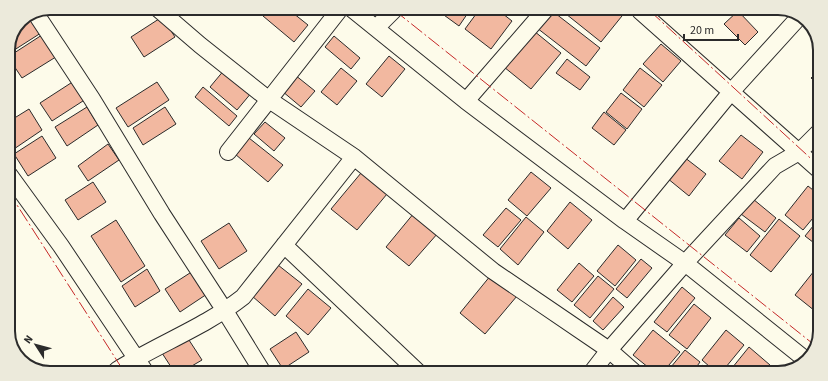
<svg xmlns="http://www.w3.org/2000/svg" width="828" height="381" font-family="'Source Sans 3',sans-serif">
	<rect width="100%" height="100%" fill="#fdfbea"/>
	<!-- building -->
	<path fill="#f2b8a0" stroke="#2b2b2b" d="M 269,9 L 288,9 L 308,25 L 294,42 L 263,16 Z
		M 437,10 L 470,10 L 459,26 Z
		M 479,10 L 498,10 L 512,21 L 491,49 L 465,29 Z
		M 551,10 L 600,48 L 586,66 L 537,28 Z
		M 561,10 L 626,11 L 601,42 Z
		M 738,11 L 758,32 L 745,45 L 724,24 Z
		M 33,15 L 44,31 L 8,54 L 8,48 L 20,20 Z
		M 162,17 L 175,37 L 144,57 L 131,37 Z
		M 534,31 L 561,53 L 531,89 L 504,67 Z
		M 45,33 L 59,55 L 22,78 L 8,57 Z
		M 334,36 L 360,58 L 351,69 L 325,47 Z
		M 661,44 L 681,61 L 663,82 L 643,64 Z
		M 389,56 L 405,69 L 382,97 L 366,84 Z
		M 567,59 L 590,77 L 580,90 L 556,73 Z
		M 341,68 L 357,81 L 337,105 L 321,92 Z
		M 640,68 L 662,85 L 644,107 L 623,90 Z
		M 225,69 L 252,92 L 237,110 L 210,87 Z
		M 820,69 L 819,85 L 811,78 Z
		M 295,75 L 315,91 L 301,107 L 282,91 Z
		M 74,81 L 86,99 L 52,121 L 40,103 Z
		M 157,82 L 169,100 L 128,127 L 116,108 Z
		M 203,87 L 237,116 L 229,126 L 195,97 Z
		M 621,93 L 642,109 L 627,129 L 606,112 Z
		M 87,107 L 98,125 L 67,146 L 55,127 Z
		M 165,107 L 176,124 L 143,145 L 133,128 Z
		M 29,109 L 42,130 L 11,151 L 8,146 L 8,122 Z
		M 604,112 L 626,130 L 614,145 L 592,128 Z
		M 265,122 L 285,138 L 274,151 L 254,134 Z
		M 741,135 L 763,152 L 742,179 L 719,161 Z
		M 42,136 L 56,158 L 28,176 L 14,154 Z
		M 249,138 L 283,165 L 268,182 L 235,154 Z
		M 108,144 L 119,160 L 88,181 L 78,166 Z
		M 684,157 L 706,174 L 689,196 L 667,178 Z
		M 531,172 L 551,188 L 527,216 L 508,200 Z
		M 361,173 L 387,194 L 357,230 L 331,209 Z
		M 93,182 L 106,202 L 78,220 L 65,200 Z
		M 808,186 L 818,194 L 818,212 L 803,230 L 785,215 Z
		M 753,199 L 776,218 L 765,232 L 741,214 Z
		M 570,202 L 592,220 L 568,249 L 547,231 Z
		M 506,208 L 521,220 L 498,247 L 483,235 Z
		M 414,213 L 438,233 L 409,266 L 386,247 Z
		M 526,217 L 544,232 L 518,265 L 500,249 Z
		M 739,218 L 760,236 L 747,252 L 725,235 Z
		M 779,219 L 800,236 L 771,272 L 750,255 Z
		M 116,220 L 145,266 L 121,282 L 91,236 Z
		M 818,220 L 818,246 L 805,236 Z
		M 229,223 L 247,251 L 219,269 L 201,241 Z
		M 618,245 L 636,260 L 615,286 L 597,271 Z
		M 641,259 L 652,268 L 627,298 L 616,289 Z
		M 579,263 L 594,276 L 572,302 L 557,290 Z
		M 278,265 L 302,284 L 275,316 L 252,296 Z
		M 818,266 L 817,309 L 815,311 L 795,295 Z
		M 147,269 L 160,291 L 135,307 L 122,286 Z
		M 193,271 L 207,294 L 180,312 L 165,289 Z
		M 491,275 L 517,296 L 485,334 L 460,313 Z
		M 598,276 L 614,289 L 590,318 L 574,305 Z
		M 682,287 L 695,298 L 667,332 L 654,322 Z
		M 308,289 L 331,308 L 308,335 L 286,316 Z
		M 613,297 L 624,307 L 603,330 L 593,321 Z
		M 694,304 L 711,318 L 687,349 L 669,335 Z
		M 653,330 L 680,352 L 663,372 L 654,372 L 633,355 Z
		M 726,330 L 744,345 L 721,373 L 717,373 L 702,360 Z
		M 296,332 L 309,352 L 283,369 L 270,349 Z
		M 187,337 L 202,360 L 185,370 L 173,370 L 162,353 Z
		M 749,347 L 770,365 L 763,373 L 728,373 Z
		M 685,350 L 700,362 L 692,373 L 666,373 Z
		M 702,365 L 712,373 L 696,373 Z"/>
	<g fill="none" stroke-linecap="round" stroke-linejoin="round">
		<defs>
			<path id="minor" d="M 157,8 L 200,45 L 268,99 L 354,157 L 493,271 L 609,350 L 634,372
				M 352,9 L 466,101 L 625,221 L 685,263 L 806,360
				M 640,11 L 819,170
				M 36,14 L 92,99 L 162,214 L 225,311 L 262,371
				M 376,28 L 394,10
				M 466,101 L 545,10
				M 228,152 L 340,9
				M 8,173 L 61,246 L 144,370
				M 625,221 L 731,92 L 800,16
				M 284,245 L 417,371
				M 117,370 C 158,344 205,327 243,297 L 354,157
				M 592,372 L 609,350 L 685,263 L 775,166 L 799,152 L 819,132"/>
		</defs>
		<!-- minor casing -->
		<use href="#minor" stroke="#2b2b2b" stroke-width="18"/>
		<!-- minor -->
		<use href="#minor" stroke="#fdfbea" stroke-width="16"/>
		<!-- power -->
		<path stroke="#c62828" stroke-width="1" stroke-dasharray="14 3 2 3" stroke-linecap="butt" d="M 394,10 L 817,347
			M 650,11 L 819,166
			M 8,191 L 123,370"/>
	</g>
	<!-- crop -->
	<path d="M0 0H828V381H0ZM50 15H778A35 35 0 0 1 813 50V331A35 35 0 0 1 778 366H50A35 35 0 0 1 15 331V50A35 35 0 0 1 50 15Z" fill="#eceadb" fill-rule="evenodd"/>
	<path fill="none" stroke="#2b2b2b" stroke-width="2" d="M50 15H778A35 35 0 0 1 813 50V331A35 35 0 0 1 778 366H50A35 35 0 0 1 15 331V50A35 35 0 0 1 50 15Z"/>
	<!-- north arrow -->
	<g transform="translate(36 345) rotate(306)" stroke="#fdfbea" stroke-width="3" paint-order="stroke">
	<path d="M0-3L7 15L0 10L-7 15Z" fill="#2b2b2b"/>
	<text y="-6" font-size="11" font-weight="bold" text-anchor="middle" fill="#2b2b2b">N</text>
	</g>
	<!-- scale -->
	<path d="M684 34v6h54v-6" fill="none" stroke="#2b2b2b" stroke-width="2"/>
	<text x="690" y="34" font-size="12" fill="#2b2b2b" stroke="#fdfbea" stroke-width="3" paint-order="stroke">20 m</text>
</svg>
